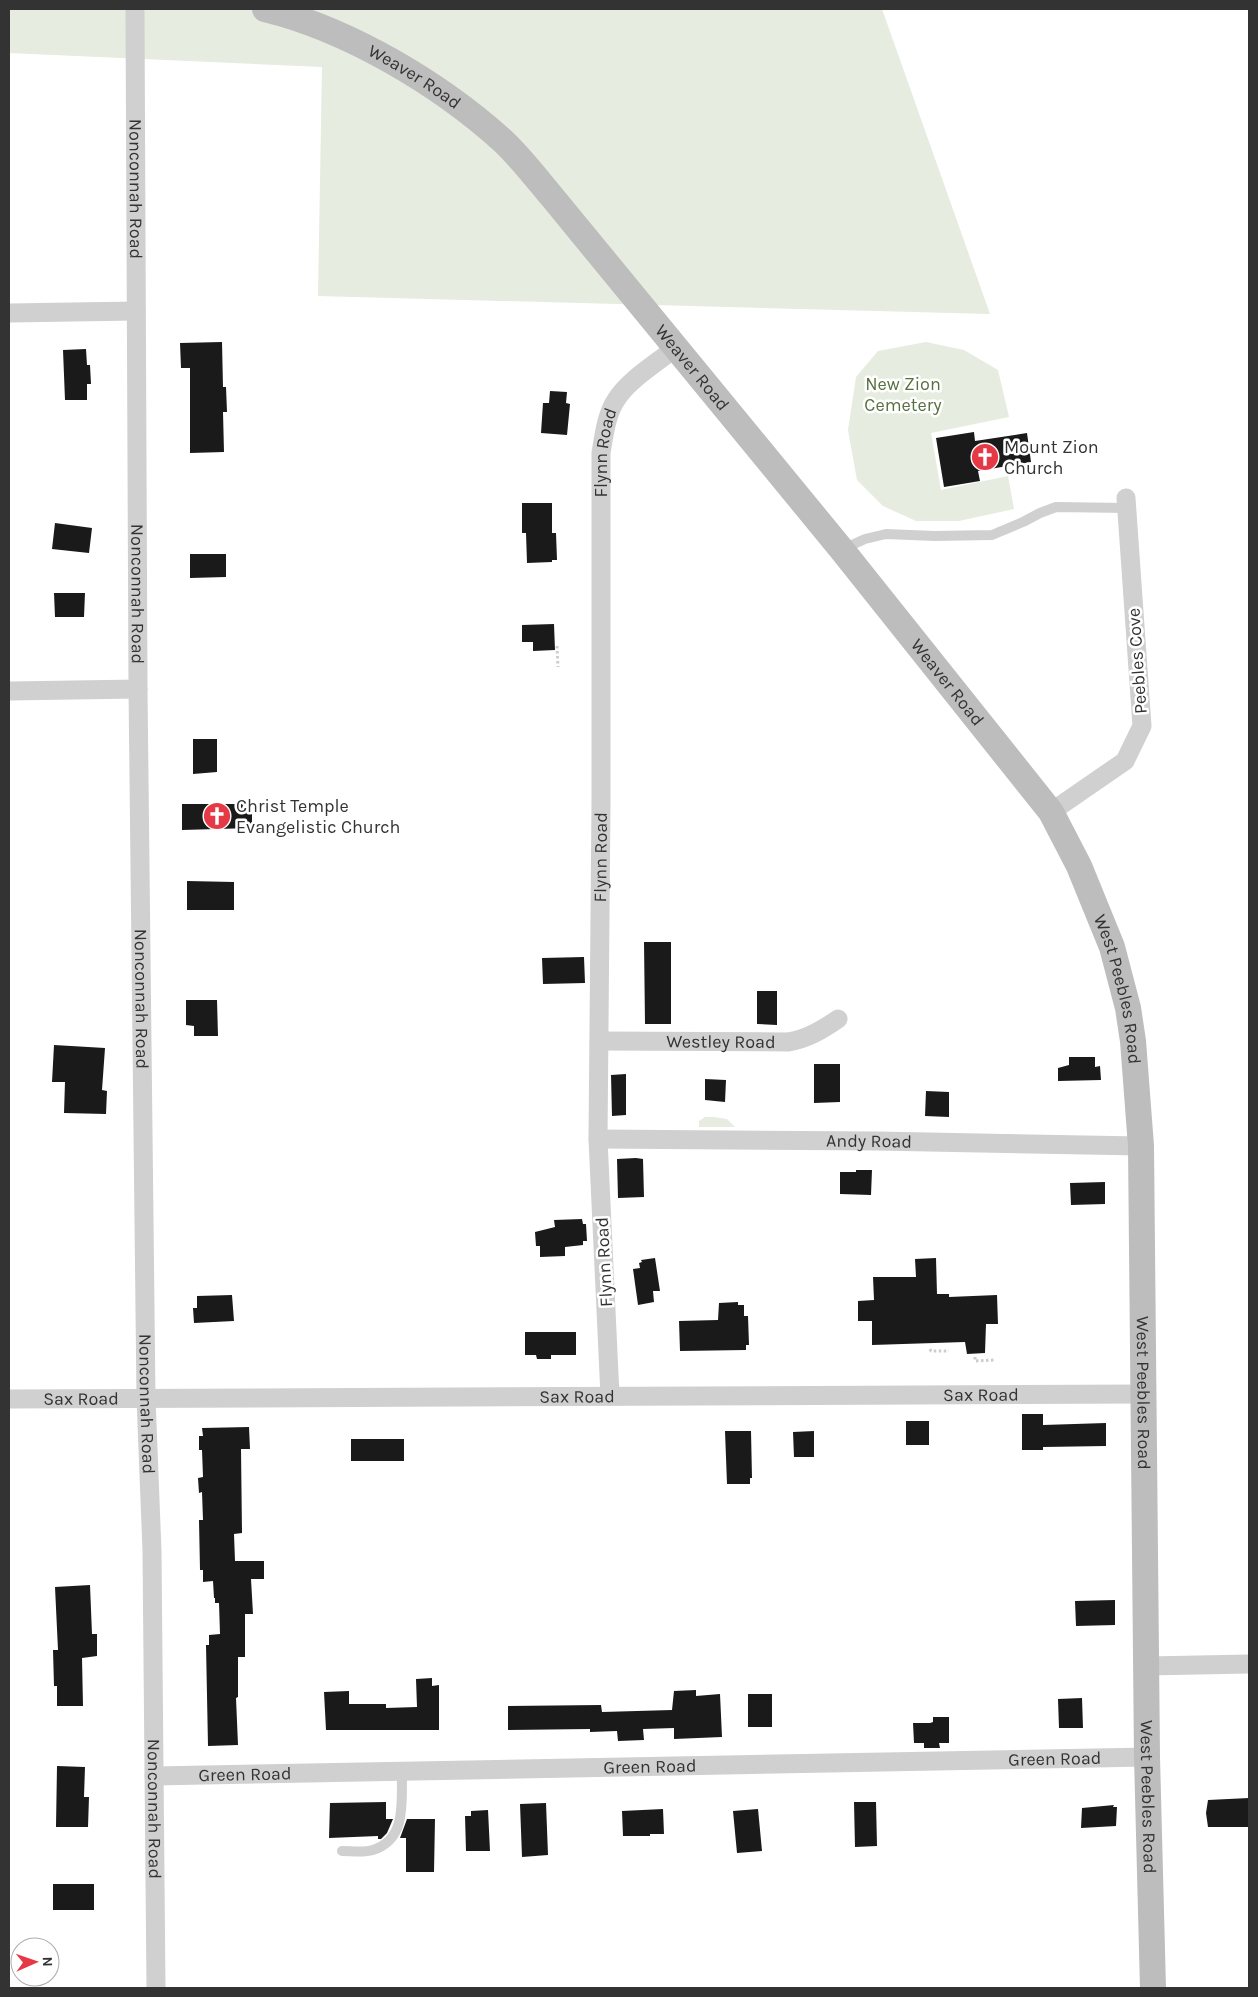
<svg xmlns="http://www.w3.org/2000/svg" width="1258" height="1997" font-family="Karla,sans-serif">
	<rect width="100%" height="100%" fill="#fff"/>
	<!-- green -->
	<path fill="#e6ecdf" d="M 9,9 L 882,9 L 990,314 L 318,296 L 322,67 L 9,53 Z
		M 926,342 L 964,350 L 998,370 L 1009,417 L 931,433 L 941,490 L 1008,476 L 1014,509 L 959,521 L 916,521 L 883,506 L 857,480 L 848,430 L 856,377 L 878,351 Z
		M 714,1117 L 727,1119 L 735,1127 L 699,1127 L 699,1121 L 705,1117 Z"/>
	<!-- building -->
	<path fill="#1a1a1a" d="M 222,342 L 223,387 L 226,387 L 227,412 L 223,412 L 224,452 L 190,453 L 190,368 L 181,368 L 180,343 Z
		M 86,349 L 87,365 L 90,365 L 91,384 L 87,384 L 87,400 L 65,400 L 63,350 Z
		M 550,391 L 567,392 L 566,403 L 570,404 L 567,435 L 541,433 L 543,403 L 549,403 Z
		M 974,432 L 975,441 L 1027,433 L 1031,462 L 978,471 L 980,481 L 944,487 L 936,438 Z
		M 522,503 L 552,503 L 552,533 L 556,533 L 557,560 L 552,560 L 552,562 L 527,563 L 526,533 L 522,533 Z
		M 55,523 L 92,528 L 89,553 L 52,549 Z
		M 190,554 L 226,554 L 226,577 L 190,578 Z
		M 54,593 L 85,593 L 84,617 L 55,617 Z
		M 554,624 L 555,650 L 533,651 L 533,642 L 522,642 L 522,625 Z
		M 193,739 L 217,739 L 217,772 L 193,774 Z
		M 182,804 L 252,804 L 252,828 L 182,830 Z
		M 187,881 L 234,882 L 234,910 L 187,910 Z
		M 644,942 L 671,942 L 671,1024 L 645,1024 Z
		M 584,957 L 585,983 L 543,984 L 542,958 Z
		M 757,991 L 777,991 L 777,1025 L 757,1024 Z
		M 186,1000 L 217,1000 L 218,1036 L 194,1036 L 194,1026 L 186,1025 Z
		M 54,1045 L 105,1048 L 102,1090 L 107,1091 L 106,1114 L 64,1113 L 65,1082 L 52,1082 Z
		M 1069,1057 L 1095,1057 L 1095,1067 L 1100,1066 L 1101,1080 L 1058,1081 L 1058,1068 L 1069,1065 Z
		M 814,1064 L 840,1064 L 840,1102 L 814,1103 Z
		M 626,1074 L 626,1115 L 612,1116 L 611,1075 Z
		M 705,1079 L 726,1080 L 725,1102 L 705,1100 Z
		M 926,1091 L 949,1092 L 949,1117 L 925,1116 Z
		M 636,1158 L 643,1159 L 644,1197 L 618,1198 L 617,1159 Z
		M 856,1170 L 872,1170 L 871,1195 L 840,1194 L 840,1172 L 856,1172 Z
		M 1105,1182 L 1105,1204 L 1071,1205 L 1070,1183 Z
		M 582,1219 L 583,1224 L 586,1224 L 587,1241 L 583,1241 L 583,1245 L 565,1247 L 565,1256 L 540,1257 L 540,1246 L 536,1246 L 535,1232 L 555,1227 L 554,1220 Z
		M 655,1258 L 660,1291 L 653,1291 L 654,1302 L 638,1305 L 633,1269 L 640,1268 L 639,1263 L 642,1262 L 641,1260 Z
		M 936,1258 L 937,1294 L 949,1294 L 949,1297 L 997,1295 L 998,1324 L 986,1324 L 985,1353 L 967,1354 L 965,1342 L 872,1345 L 872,1321 L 858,1321 L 858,1301 L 874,1300 L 873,1277 L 916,1277 L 915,1259 Z
		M 232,1295 L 234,1321 L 194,1323 L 193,1308 L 197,1308 L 197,1296 Z
		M 738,1302 L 738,1305 L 744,1305 L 744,1316 L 748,1316 L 749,1345 L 746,1345 L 746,1350 L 680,1351 L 679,1321 L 718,1320 L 719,1303 Z
		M 525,1332 L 576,1332 L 576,1355 L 551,1355 L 551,1359 L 537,1359 L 536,1355 L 525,1355 Z
		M 1022,1414 L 1043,1414 L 1043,1425 L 1106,1423 L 1106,1446 L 1043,1447 L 1043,1450 L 1022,1450 Z
		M 906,1421 L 929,1421 L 929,1445 L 906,1445 Z
		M 249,1427 L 250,1449 L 241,1449 L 242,1533 L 234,1534 L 235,1561 L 264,1561 L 264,1579 L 251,1579 L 253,1614 L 245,1614 L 245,1657 L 238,1657 L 238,1697 L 236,1698 L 238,1745 L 208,1746 L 206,1645 L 209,1645 L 209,1635 L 220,1634 L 219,1603 L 215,1603 L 215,1598 L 214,1598 L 213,1581 L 203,1582 L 203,1570 L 200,1570 L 199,1520 L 203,1520 L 202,1492 L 199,1493 L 198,1478 L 203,1477 L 202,1450 L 199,1450 L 199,1436 L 203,1436 L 202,1428 Z
		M 725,1431 L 751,1431 L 752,1478 L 750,1478 L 750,1484 L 727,1484 Z
		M 814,1431 L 814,1457 L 794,1457 L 793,1432 Z
		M 351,1439 L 404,1439 L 404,1461 L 351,1461 Z
		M 90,1585 L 92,1634 L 97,1634 L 97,1656 L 82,1658 L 83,1706 L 57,1706 L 57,1686 L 54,1686 L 53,1650 L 58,1650 L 55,1587 Z
		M 1115,1600 L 1115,1625 L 1076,1626 L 1075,1601 Z
		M 432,1678 L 432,1686 L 439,1685 L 439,1730 L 326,1730 L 324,1692 L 349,1691 L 349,1704 L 386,1704 L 386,1708 L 417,1707 L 416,1679 Z
		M 696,1690 L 696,1696 L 720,1694 L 722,1737 L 674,1739 L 674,1728 L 643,1729 L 644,1740 L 618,1741 L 617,1731 L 590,1732 L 590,1729 L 508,1730 L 508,1706 L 601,1705 L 602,1712 L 672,1710 L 674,1691 Z
		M 748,1694 L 772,1694 L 772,1727 L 748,1727 Z
		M 1082,1698 L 1083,1728 L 1059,1728 L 1058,1699 Z
		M 933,1717 L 949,1717 L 949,1743 L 939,1743 L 940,1748 L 924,1748 L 924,1743 L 914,1743 L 913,1723 L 930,1723 L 933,1722 Z
		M 57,1766 L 85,1767 L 84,1797 L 89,1797 L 88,1827 L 56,1827 Z
		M 1249,1798 L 1249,1827 L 1208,1827 L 1206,1813 L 1208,1800 Z
		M 386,1802 L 386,1819 L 393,1819 L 387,1833 L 381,1839 L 378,1839 L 378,1836 L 329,1838 L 330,1803 Z
		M 854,1802 L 876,1802 L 877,1846 L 855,1847 Z
		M 546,1803 L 548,1855 L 522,1857 L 520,1804 Z
		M 1114,1805 L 1113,1807 L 1117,1807 L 1116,1826 L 1081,1828 L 1082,1808 Z
		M 663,1809 L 664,1834 L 650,1834 L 650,1836 L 623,1836 L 622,1811 Z
		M 758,1809 L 762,1851 L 737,1853 L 733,1811 Z
		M 488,1810 L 490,1851 L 466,1851 L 465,1816 L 471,1816 L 471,1811 Z
		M 407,1819 L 435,1819 L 434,1872 L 406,1872 L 406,1838 L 400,1838 Z
		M 53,1884 L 94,1884 L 94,1910 L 53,1910 Z"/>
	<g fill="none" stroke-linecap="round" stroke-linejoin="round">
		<!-- path -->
		<path stroke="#cdcdcd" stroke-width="3" stroke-dasharray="2.5 2.5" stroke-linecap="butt" d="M 557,646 L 558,667
			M 930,1349 L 931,1351 L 949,1351
			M 975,1357 L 975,1361 L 996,1360"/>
		<!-- service -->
		<path stroke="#d0d0d0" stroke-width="10" d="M 843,549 L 865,539 L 886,534 L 935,536 L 992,535 L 1023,522 L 1040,513 L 1056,507 L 1127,508
			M 342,1851 C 352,1851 363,1853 373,1850 C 408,1839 401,1800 402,1770"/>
		<!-- minor -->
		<g stroke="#d0d0d0" stroke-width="19">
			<path id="s1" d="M 135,9 L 138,689 L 146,1398 L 152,1551 L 156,1988"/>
			<path d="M 9,313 L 136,311"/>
			<path d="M 9,691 L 138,689"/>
			<path d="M 1051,812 L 1125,761 L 1142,726 L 1126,498"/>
			<path id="s2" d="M 599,1041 L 788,1042 C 807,1039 822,1030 838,1019"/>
			<path id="s3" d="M 598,1139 L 877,1141 L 1141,1146"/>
			<path id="s4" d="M 610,1396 L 598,1139 L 601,803 L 601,453 C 604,436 606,415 616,400 C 628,380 657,363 675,348"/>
			<path id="s5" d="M 9,1399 L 1144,1394"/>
			<path d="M 1147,1666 L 1249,1664"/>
			<path id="s6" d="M 154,1776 L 1147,1757"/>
		</g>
		<!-- secondary -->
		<path stroke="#bdbdbd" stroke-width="26" id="s7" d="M 265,9 C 348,29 440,84 503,141 C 521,158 537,179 553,198 L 842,550 L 1051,812 L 1079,866 L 1112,947 L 1128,1008 L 1133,1041 L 1141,1146 L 1147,1757 L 1153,1988"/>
	</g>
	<!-- icons -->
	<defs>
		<symbol id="church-disc" viewBox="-11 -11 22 22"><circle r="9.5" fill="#e63946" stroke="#fff"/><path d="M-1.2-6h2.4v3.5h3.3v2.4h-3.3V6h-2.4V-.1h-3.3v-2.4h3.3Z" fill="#fff"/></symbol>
	</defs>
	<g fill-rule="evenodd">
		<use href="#church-disc" x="969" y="441" width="32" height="32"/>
		<use href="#church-disc" x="201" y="800" width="32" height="32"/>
	</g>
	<g text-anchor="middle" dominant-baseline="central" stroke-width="5" stroke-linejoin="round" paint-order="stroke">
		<!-- street labels -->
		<g font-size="18" fill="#333" stroke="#fff">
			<text stroke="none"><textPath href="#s7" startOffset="165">Weaver Road</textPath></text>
			<text stroke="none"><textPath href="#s1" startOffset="180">Nonconnah Road</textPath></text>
			<text stroke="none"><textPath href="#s7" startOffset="570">Weaver Road</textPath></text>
			<text stroke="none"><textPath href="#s4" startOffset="944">Flynn Road</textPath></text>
			<text stroke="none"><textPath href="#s1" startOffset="585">Nonconnah Road</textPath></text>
			<text transform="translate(1137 661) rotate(-94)">Peebles Cove</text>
			<text stroke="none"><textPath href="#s7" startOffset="975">Weaver Road</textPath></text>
			<text stroke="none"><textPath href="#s4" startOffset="539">Flynn Road</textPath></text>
			<text stroke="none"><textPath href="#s7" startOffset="1332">West Peebles Road</textPath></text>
			<text stroke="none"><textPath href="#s1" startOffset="990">Nonconnah Road</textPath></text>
			<text stroke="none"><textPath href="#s2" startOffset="122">Westley Road</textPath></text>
			<text stroke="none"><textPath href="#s3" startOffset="271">Andy Road</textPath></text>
			<text transform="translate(604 1262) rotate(-93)">Flynn Road</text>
			<text stroke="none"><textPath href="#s7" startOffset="1738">West Peebles Road</textPath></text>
			<text stroke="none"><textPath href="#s5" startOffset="972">Sax Road</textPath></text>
			<text stroke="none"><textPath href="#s5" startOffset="568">Sax Road</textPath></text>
			<text stroke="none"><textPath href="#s5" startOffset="72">Sax Road</textPath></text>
			<text stroke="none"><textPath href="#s1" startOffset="1395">Nonconnah Road</textPath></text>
			<text stroke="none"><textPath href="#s6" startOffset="901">Green Road</textPath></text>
			<text stroke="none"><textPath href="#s6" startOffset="496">Green Road</textPath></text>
			<text stroke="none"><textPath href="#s6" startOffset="91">Green Road</textPath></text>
			<text stroke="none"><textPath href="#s7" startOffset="2142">West Peebles Road</textPath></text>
			<text stroke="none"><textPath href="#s1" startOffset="1800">Nonconnah Road</textPath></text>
		</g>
		<!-- park labels -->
		<g font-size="18" fill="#56703f" stroke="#fff">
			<text x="903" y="384">New Zion<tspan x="903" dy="21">Cemetery</tspan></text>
		</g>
		<!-- poi labels -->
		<g font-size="18" fill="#333" stroke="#fff" text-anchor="start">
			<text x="1004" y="447">Mount Zion<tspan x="1004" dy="21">Church</tspan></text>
			<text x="236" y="806">Christ Temple<tspan x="236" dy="21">Evangelistic Church</tspan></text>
		</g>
	</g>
	<!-- border -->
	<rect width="1258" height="1997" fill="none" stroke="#333333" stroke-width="20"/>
	<!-- north arrow -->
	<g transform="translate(35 1962) rotate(88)"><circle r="24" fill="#ffffff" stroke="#adadad"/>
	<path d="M0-4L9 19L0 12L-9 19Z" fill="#e63946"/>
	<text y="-8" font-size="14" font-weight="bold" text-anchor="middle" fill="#333333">N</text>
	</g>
</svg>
